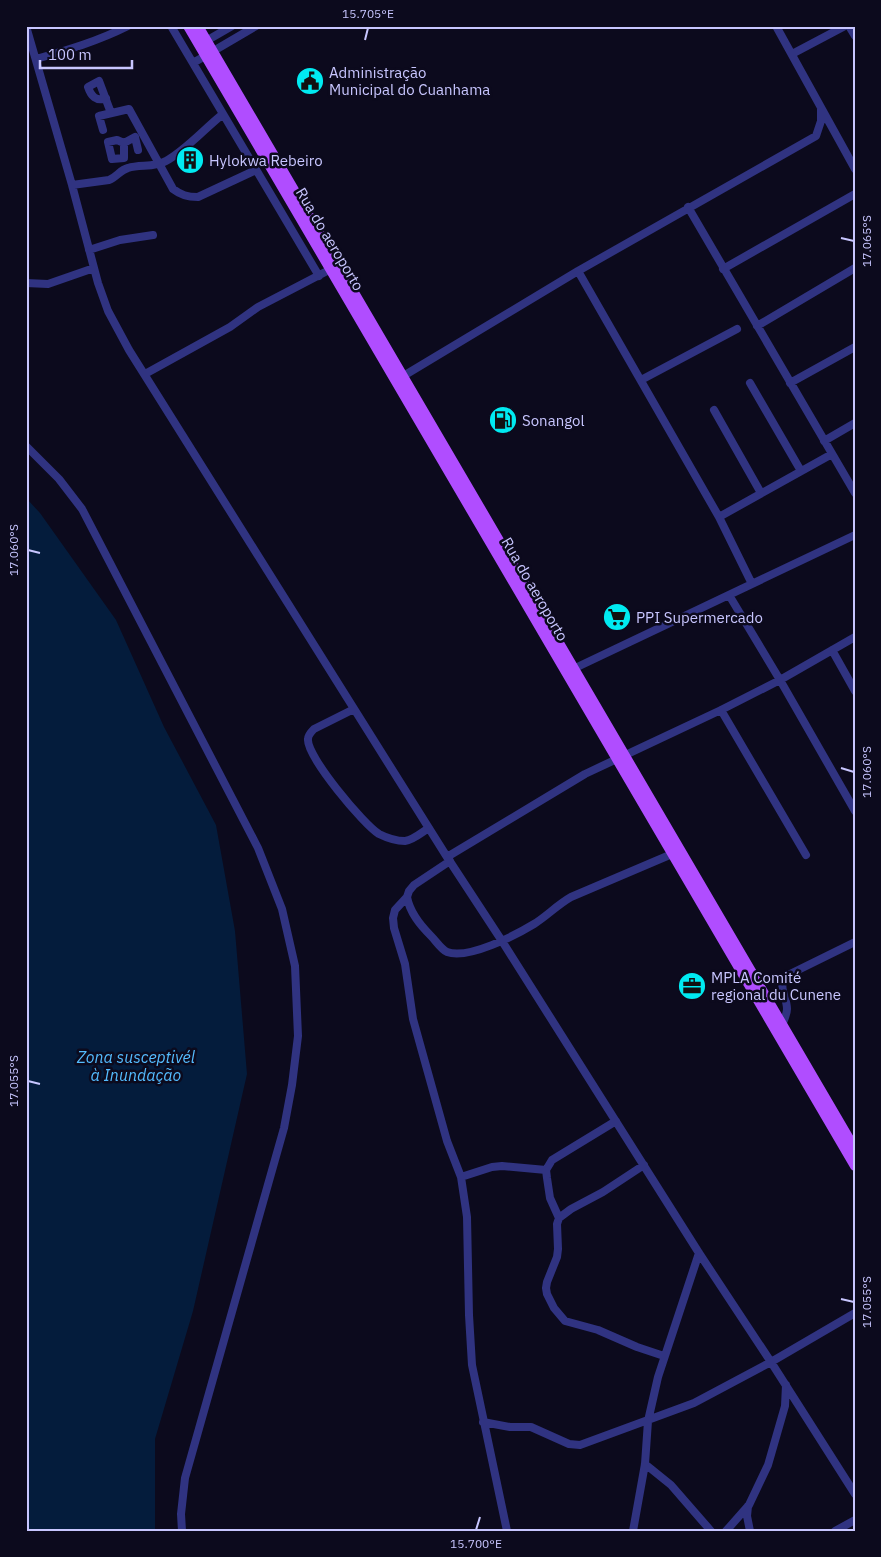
<svg xmlns="http://www.w3.org/2000/svg" width="881" height="1557" font-family="'IBM Plex Sans',sans-serif">
	<rect width="100%" height="100%" fill="#0c0a1d"/>
	<!-- water -->
	<path fill="#041c3c" d="M 26,498 L 40,513 L 116,620 L 164,727 L 216,825 L 235,931 L 247,1074 L 193,1311 L 155,1439 L 155,1531 L 26,1531 Z"/>
	<g fill="none" stroke-linecap="round" stroke-linejoin="round">
		<!-- minor -->
		<path stroke="#303381" stroke-width="8" d="M 26,26 L 72,185 L 98,283 L 108,311 L 129,350 L 447,857 L 502,941 L 699,1253 L 771,1362 L 855,1494
			M 171,26 L 319,276
			M 776,26 L 855,169
			M 849,26 L 855,36
			M 206,41 L 232,26
			M 792,54 L 845,26
			M 36,59 C 68,50 98,41 128,26
			M 193,63 L 256,26
			M 106,98 C 96,102 91,96 88,87 L 99,81 L 111,113
			M 103,130 L 99,116 L 129,109 L 173,189 C 181,195 187,197 198,197 L 256,170
			M 117,140 L 124,143 L 124,158 L 112,159 L 108,142 Z
			M 124,143 L 135,137 L 138,150
			M 72,185 L 109,180 C 117,177 120,170 128,168 C 140,164 154,168 166,161 C 186,150 204,129 223,114
			M 688,207 L 855,493
			M 89,250 L 120,240 L 153,235
			M 723,269 L 855,194
			M 578,271 L 719,517 L 752,584
			M 26,283 L 48,284 L 94,268
			M 757,326 L 855,268
			M 145,374 L 230,327 L 258,307 L 331,269
			M 400,378 L 578,271 L 816,136 L 821,121 L 821,108
			M 641,380 L 737,329
			M 750,383 L 801,471
			M 790,383 L 855,347
			M 714,410 L 761,493
			M 824,441 L 855,423
			M 26,446 L 59,479 L 82,509 L 258,848 L 282,909 L 295,966 L 298,1036 L 292,1085 L 284,1128 L 185,1478 L 181,1514 L 182,1531
			M 719,517 L 832,454
			M 729,595 L 780,680 L 855,811
			M 832,650 L 855,691
			M 573,669 L 855,535
			M 354,709 L 314,729 C 311,732 308,735 308,739 C 306,756 364,825 379,834 C 387,838 397,841 405,841 C 414,840 422,832 429,828
			M 721,710 L 806,855
			M 447,857 L 585,774 L 721,710 L 780,680 L 855,637
			M 450,861 L 414,885 L 409,891 L 407,897 L 395,910 L 393,918 L 394,928 L 405,964 L 413,1019 L 447,1141 L 461,1177 L 467,1217 L 469,1315 L 472,1365 L 507,1531
			M 407,897 C 410,913 420,925 431,936 C 436,941 441,949 447,952 C 468,960 516,935 534,924 C 547,916 557,905 571,897 L 672,854
			M 780,1026 L 782,1025 C 784,1020 787,1014 787,1009 C 787,996 776,986 788,975 L 855,942
			M 616,1121 L 552,1160 L 546,1170 L 547,1178 L 550,1198 L 559,1218 L 557,1224 L 558,1249 L 557,1257 L 547,1282 L 546,1288 L 547,1294 L 554,1308 L 565,1321 L 598,1330 L 637,1347 L 664,1356
			M 461,1177 L 492,1167 L 502,1166 L 546,1170
			M 559,1218 L 571,1209 L 603,1192 L 644,1165
			M 483,1422 L 510,1427 L 531,1427 L 569,1444 L 580,1445 L 694,1403 L 771,1362 L 855,1313
			M 645,1464 L 671,1485 L 711,1531
			M 748,1506 L 747,1516 L 750,1531
			M 633,1531 L 645,1464 L 648,1421 L 658,1377 L 699,1253
			M 726,1531 L 749,1505 L 768,1465 L 785,1406 L 786,1385
			M 835,1531 L 855,1520"/>
		<!-- major -->
		<path stroke="#b04dff" stroke-width="10" d="M 188,26 L 855,1166
			M 198,26 L 855,1149"/>
	</g>
	<!-- ticks -->
	<path fill="none" stroke="#c8c6ff" stroke-width="2" d="M 365,40 L 368,28M 841,238 L 854,241M 28,550 L 40,553M 841,768 L 854,772M 28,1081 L 40,1084M 841,1299 L 854,1302M 476,1530 L 480,1517"/>
	<!-- icons -->
	<defs>
		<symbol id="civic-disc" viewBox="-11 -11 22 22"><circle r="9.5" fill="#00eaf1" stroke="#0c0a1d"/><path d="M-.6-6.5H3V-4.5H.6V-3L4-1V1h2V6H-6V1h2V-1L-.6-3ZM-1.2 2.5V6h2.4V2.5Z" fill="#111"/></symbol>
		<symbol id="building-disc" viewBox="-11 -11 22 22"><circle r="9.5" fill="#00eaf1" stroke="#0c0a1d"/><path d="M-4-6H4V6H1V3H-1V6H-4ZM-2.5-4.3h1.7v1.8h-1.7ZM.8-4.3h1.7v1.8H.8ZM-2.5-1h1.7V.8h-1.7ZM.8-1h1.7V.8H.8Z" fill="#111"/></symbol>
		<symbol id="fuel-disc" viewBox="-11 -11 22 22"><circle r="9.5" fill="#00eaf1" stroke="#0c0a1d"/><path d="M-5.5-6h7V0h2V4h1.3V-2.5L3-4.5l.8-.8L6-3V5H2.5V1h-1V6h-7ZM-4.2-4.7v3.2H.2V-4.7Z" fill="#111"/></symbol>
		<symbol id="supermarket-disc" viewBox="-11 -11 22 22"><circle r="9.5" fill="#00eaf1" stroke="#0c0a1d"/><path d="M-6-5.5h2.5l.6 2H6L4.5 2H-2.5L-4.4-4H-6ZM-1.5 3.2a1.3 1.3 0 1 0 .1 0ZM3 3.2a1.3 1.3 0 1 0 .1 0Z" fill="#111"/></symbol>
		<symbol id="office-disc" viewBox="-11 -11 22 22"><circle r="9.5" fill="#00eaf1" stroke="#0c0a1d"/><path d="M-6-3h4V-5.5h4V-3h4V5H-6ZM-1-4.5V-3h2v-1.5ZM-6 0V1H6V0Z" fill="#111"/></symbol>
	</defs>
	<g fill-rule="evenodd">
		<use href="#civic-disc" x="294" y="65" width="32" height="32"/>
		<use href="#building-disc" x="174" y="144" width="32" height="32"/>
		<use href="#fuel-disc" x="487" y="404" width="32" height="32"/>
		<use href="#supermarket-disc" x="601" y="601" width="32" height="32"/>
		<use href="#office-disc" x="676" y="970" width="32" height="32"/>
	</g>
	<g text-anchor="middle" dominant-baseline="central" stroke-width="5" stroke-linejoin="round" paint-order="stroke">
		<!-- poi labels -->
		<g font-size="15" fill="#c8c6ff" stroke="#0c0a1d" text-anchor="start">
			<text x="329" y="72">Administração<tspan x="329" dy="17">Municipal do Cuanhama</tspan></text>
			<text x="209" y="160">Hylokwa Rebeiro</text>
			<text x="522" y="420">Sonangol</text>
			<text x="636" y="617">PPI Supermercado</text>
			<text x="711" y="977">MPLA Comité<tspan x="711" dy="17">regional du Cunene</tspan></text>
		</g>
		<!-- street labels -->
		<g font-size="15" fill="#c8c6ff" stroke="#0c0a1d">
			<text transform="translate(330 239) rotate(59)">Rua do aeroporto</text>
			<text transform="translate(535 589) rotate(60)">Rua do aeroporto</text>
		</g>
		<!-- water labels -->
		<g font-size="16" font-style="italic" fill="#54bcff" stroke="#0c0a1d">
			<text x="136" y="1057">Zona susceptivél<tspan x="136" dy="18">à Inundação</tspan></text>
		</g>
	</g>
	<!-- border -->
	<rect width="881" height="1557" fill="none" stroke="#0c0a1d" stroke-width="55"/>
	<!-- scale -->
	<path d="M40 60v8h92v-8" fill="none" stroke="#c8c6ff" stroke-width="2.5"/>
	<text x="48" y="60" font-size="15" fill="#c8c6ff" stroke="#0c0a1d" stroke-width="4" paint-order="stroke">100 m</text>
	<rect x="28" y="28" width="826" height="1502" fill="none" stroke="#c8c6ff" stroke-width="2"/>
	<g font-size="12" text-anchor="middle" fill="#c8c6ff">
		<text x="368" y="18">15.705°E</text>
		<text transform="translate(867 241) rotate(-90)" y="4">17.065°S</text>
		<text transform="translate(14 550) rotate(-90)" y="4">17.060°S</text>
		<text transform="translate(867 772) rotate(-90)" y="4">17.060°S</text>
		<text transform="translate(14 1081) rotate(-90)" y="4">17.055°S</text>
		<text transform="translate(867 1302) rotate(-90)" y="4">17.055°S</text>
		<text x="476" y="1548">15.700°E</text>
	</g>
</svg>
